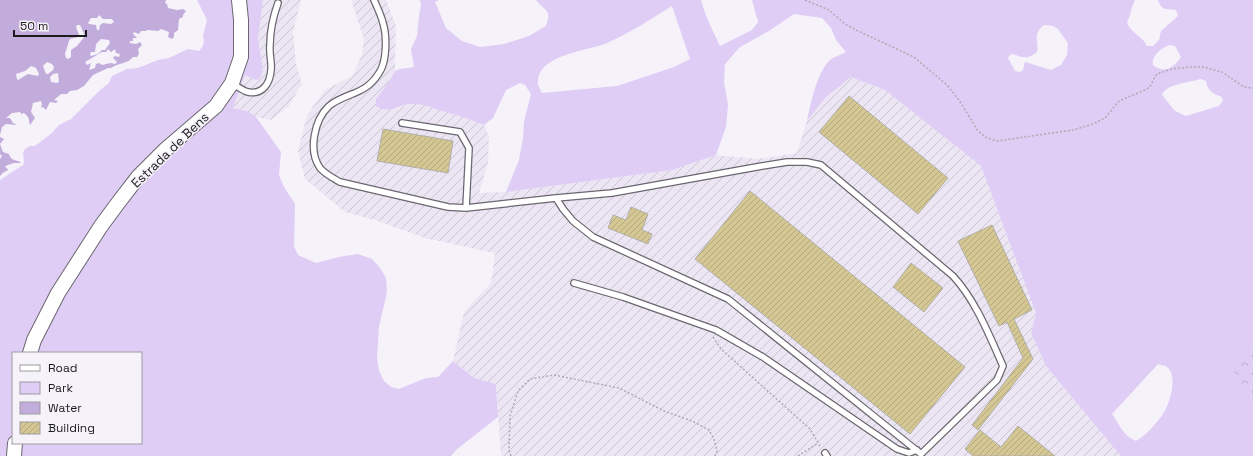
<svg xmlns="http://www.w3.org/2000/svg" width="1253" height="456" font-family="'Space Grotesk',sans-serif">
	<defs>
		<pattern id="industrial-furrows" width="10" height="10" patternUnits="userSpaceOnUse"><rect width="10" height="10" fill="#ece6f4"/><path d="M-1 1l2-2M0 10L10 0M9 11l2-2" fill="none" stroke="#cac5d1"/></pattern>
		<pattern id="forest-crowns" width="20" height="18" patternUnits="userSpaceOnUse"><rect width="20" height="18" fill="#dfcdf6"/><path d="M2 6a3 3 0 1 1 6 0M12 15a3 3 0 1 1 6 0" fill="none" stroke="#bfafd2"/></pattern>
		<pattern id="building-hatch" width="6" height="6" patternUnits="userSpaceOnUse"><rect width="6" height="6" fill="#d4c793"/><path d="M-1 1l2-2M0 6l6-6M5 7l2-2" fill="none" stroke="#b5aa7e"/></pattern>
	</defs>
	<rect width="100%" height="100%" fill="#f5f2f9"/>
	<!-- industrial -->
	<path fill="url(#industrial-furrows)" d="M 263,0 L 301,0 L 293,32 L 296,64 L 302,84 L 288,107 L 271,120 L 256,117 L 247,111 L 233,108 L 245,75 L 263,71 L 258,39 Z
		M 351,0 L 386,0 L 396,26 L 395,71 L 390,80 L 376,99 L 396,109 L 412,103 L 421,104 L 469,118 L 484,125 L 489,137 L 488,163 L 479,193 L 506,192 L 672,170 L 716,155 L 758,159 L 797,153 L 807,121 L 826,97 L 851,77 L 885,90 L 981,166 L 1036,313 L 1031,333 L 1046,366 L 1121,456 L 501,456 L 496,384 L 474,378 L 453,361 L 464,312 L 491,283 L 495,253 L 425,238 L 375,220 L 345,212 L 305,179 L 298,151 L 307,115 L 325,90 L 352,76 L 362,55 L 364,39 Z"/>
	<!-- green -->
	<path fill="#dfcdf6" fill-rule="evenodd" d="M 197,0 L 263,0 L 258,39 L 263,71 L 260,78 L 256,80 L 245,75 L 233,108 L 247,111 L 256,117 L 281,152 L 279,175 L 284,187 L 295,204 L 294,246 L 298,255 L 316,263 L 339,257 L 358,254 L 372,259 L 380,268 L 386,278 L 387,292 L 379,327 L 377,358 L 379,371 L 384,381 L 391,387 L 399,389 L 426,378 L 438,377 L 453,361 L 474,378 L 496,384 L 498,417 L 456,450 L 451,456 L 0,456 L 0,180 L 23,165 L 24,162 L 23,153 L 25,149 L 30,146 L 35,146 L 52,133 L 59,125 L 71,119 L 99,91 L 109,83 L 112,76 L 127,69 L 138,68 L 158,60 L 169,58 L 188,49 L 199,51 L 203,46 L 204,41 L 203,36 L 207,20 ZM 13,353 L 141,353 L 141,443 L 13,443 Z
		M 420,0 L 439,0 L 435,2 L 446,28 L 462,41 L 480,47 L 504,44 L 529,36 L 546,26 C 552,8 545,12 536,0 L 701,0 C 705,16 713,31 720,46 L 752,30 L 758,22 L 752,0 L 1135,0 C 1131,7 1131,15 1127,22 C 1130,33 1143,36 1147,46 L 1153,46 L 1159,40 L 1161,31 L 1178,16 L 1176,10 C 1166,9 1161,10 1158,0 L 1253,0 L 1253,348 L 1250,349 L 1250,394 L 1253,394 L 1253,456 L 1121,456 L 1046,366 L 1031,333 L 1036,313 L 981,166 L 885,90 L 851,77 L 826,97 L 807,121 C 811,103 816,75 829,61 C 833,57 841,55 846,52 L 836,40 L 831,28 L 822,18 L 794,14 L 769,31 L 740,47 L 725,64 L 724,82 L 728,105 L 726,127 L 716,155 L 672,170 L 506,192 L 519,160 L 523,138 L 524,122 L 531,94 L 525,85 L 520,83 L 506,90 L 493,118 L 484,125 C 470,119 457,115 442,111 C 433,108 424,104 415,104 C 400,102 393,116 376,106 L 376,99 L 390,80 L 395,71 L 400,69 L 414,67 L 411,49 L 417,36 L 419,16 L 421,5 ZM 672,6 L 690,59 L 674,67 L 617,86 L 542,93 C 541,91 539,87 538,85 C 535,54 589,51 607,43 C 630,33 651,19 672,6 ZM 1044,25 L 1053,26 L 1058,29 L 1068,43 L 1067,55 L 1061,65 L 1051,70 L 1025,62 L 1023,70 L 1020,72 L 1015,71 L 1008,58 L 1011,54 C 1022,56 1026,61 1037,52 C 1039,39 1032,35 1044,25 ZM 1170,45 L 1175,46 L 1181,57 C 1175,67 1164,74 1153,65 C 1151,56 1162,47 1170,45 ZM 1201,79 L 1206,81 C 1207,90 1213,94 1222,97 L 1223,101 L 1219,106 L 1186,116 L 1175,111 L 1162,95 C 1165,84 1191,82 1201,79 ZM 1158,364 C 1160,365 1165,365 1167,367 C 1179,376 1169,407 1161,417 C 1154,426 1146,435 1136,441 C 1124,437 1119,424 1112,414 Z"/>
	<!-- forest -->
	<path fill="url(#forest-crowns)" d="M 1253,348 L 1253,394 L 1251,394 C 1240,386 1233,376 1232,363 L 1240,355 Z"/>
	<!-- water -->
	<path fill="#c2acdc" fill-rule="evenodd" d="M 0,0 L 166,0 L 165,3 L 167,4 L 168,8 L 177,10 L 183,9 L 186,11 L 183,15 L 183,17 L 179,19 L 178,30 L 174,33 L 174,37 L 172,39 L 168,37 L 169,32 L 161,29 L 158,31 L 147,30 L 146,31 L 141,31 L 139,34 L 134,32 L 133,34 L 137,38 L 133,38 L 133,41 L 130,41 L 130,43 L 136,44 L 140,42 L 142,45 L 138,49 L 139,54 L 137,57 L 133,57 C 128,64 117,63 111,68 L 108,68 L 93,75 L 84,86 L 77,90 L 70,91 L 67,94 L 61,94 L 54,100 L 58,101 L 56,103 L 50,102 L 46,110 L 43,107 L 41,108 L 42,104 L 41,101 L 33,103 L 31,112 L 35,118 L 30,125 C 28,116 30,119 24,113 L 21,114 L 20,112 L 12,113 L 6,118 L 10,118 L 13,123 L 17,125 L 6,124 L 2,127 L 0,135 ZM 99,15 L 103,19 L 112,19 L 114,22 L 111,24 L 103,23 L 100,25 L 99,30 L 97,30 L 96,25 L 89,24 L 88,23 L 91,18 L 97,18 ZM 77,25 L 80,25 L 85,36 L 77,46 L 71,50 L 71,57 L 68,59 L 66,58 L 65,54 L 69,41 L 70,39 L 78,37 L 79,35 L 76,27 ZM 101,39 L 109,40 L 110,43 L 105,50 L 102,50 L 98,54 L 91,56 L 90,55 L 91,52 L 95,52 L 96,44 ZM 108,49 L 111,52 L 115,49 L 116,53 L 120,54 L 119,57 L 115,56 L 113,58 L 117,62 L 115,64 L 111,63 L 102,65 L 99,63 L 96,64 L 95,68 L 89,70 L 91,63 L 87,65 L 85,62 L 102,52 L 106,52 ZM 47,62 L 52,64 L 54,67 L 53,70 L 48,74 L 46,74 L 43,66 ZM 31,66 L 36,68 L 39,74 L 38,76 L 28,74 L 18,80 L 17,79 L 16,74 L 25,71 ZM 58,73 L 59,82 L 57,83 L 51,82 L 50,77 L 53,74 Z
		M 0,137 L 4,139 L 0,144 L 3,152 L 9,154 C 11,162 17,159 21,163 L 14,163 L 5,166 L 6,168 L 8,169 L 7,171 L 4,172 L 0,176 L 0,159 L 2,156 L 0,154 Z"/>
	<!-- building -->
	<path fill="url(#building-hatch)" stroke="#b1afa8" d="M 849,96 L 948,178 L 918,214 L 819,132 Z
		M 383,129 L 453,141 L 448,173 L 377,161 Z
		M 750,191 L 965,367 L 910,434 L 695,259 Z
		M 631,207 L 648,214 L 642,230 L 652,234 L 648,244 L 608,228 L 613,215 L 626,220 Z
		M 992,225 L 1032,310 L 1014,319 L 1033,359 L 978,430 L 972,425 L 1023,358 L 1007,322 L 999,326 L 958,241 Z
		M 911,263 L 943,288 L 924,312 L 893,287 Z
		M 1018,426 L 1055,456 L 973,456 L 965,449 L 980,430 L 1001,447 Z"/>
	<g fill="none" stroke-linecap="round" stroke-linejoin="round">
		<defs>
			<path id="service" d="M 374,0 C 377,7 381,15 383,23 C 387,36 387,62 379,73 C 365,96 346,92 329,106 C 314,120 308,151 320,168 C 325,174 333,178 340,182 L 448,207 L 466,208 L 556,198
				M 232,83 C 237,86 243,91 248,92 C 263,95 270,83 271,70 C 272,62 269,54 270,45 C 270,31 273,17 278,3
				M 402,123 L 460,132 L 469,148 L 466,208
				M 787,162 L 807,162 L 821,165 L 953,276 C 976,301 989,335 1003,366 L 997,380 L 921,454 L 728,299 L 593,237 L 573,221 L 563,209 L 556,198 L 612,193 L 762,166 Z
				M 574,283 L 623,297 L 716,330 L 763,357 L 897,449 L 909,453 L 917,450
				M 825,453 L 827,456"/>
			<path id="tertiary" d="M 30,353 L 34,340 L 58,293 L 101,226 L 118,203 L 138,177 L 166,149 L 216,106 L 232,83 L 241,57 L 241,20 L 239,0
				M 14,456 L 15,443"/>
		</defs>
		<!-- service casing -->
		<use href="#service" stroke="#6a676e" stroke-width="8"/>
		<!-- tertiary casing -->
		<use href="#tertiary" stroke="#6a676e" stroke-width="16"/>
		<!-- path -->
		<path stroke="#adaab0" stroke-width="1.5" stroke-dasharray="2 2" stroke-linecap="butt" d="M 805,0 L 829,10 L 845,24 L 858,31 L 914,57 L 947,85 L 959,100 L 978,131 L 987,138 L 997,141 L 1073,130 L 1093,124 L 1105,118 L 1119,101 L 1147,89 L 1151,85 L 1153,80 L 1157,74 L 1172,69 L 1190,67 L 1204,67 L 1222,72 L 1244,87 L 1253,88
			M 713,337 L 721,349 L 810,429 L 820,446
			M 511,456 L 509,450 L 510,416 L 518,391 L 530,379 L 554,375 L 619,388 L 664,411 L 692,421 L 709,430 L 714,439 L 717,451 L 715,456
			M 798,456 L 818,443"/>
		<!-- service -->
		<use href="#service" stroke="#fff" stroke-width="5.5"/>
		<!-- tertiary -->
		<use href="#tertiary" stroke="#fff" stroke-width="14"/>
	</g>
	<g text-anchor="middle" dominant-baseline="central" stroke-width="3" stroke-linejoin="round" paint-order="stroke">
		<!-- street labels -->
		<g font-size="13" fill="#1c1b1e" stroke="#f5f2f9">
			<text transform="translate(170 150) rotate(-44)">Estrada de Bens</text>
		</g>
	</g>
	<!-- legend -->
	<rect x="12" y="352" width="130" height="92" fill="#f5f2f9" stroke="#9e9ca1"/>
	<rect x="20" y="365" width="20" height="6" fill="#ffffff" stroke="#9e9ca1"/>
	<text x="48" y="372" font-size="12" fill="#1c1b1e">Road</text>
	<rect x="20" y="382" width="20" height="12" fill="#dfcdf6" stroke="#9e9ca1"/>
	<text x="48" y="392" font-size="12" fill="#1c1b1e">Park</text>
	<rect x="20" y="402" width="20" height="12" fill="#c2acdc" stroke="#9e9ca1"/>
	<text x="48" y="412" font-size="12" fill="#1c1b1e">Water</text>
	<rect x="20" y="422" width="20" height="12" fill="url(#building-hatch)" stroke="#9e9ca1"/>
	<text x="48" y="432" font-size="12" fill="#1c1b1e">Building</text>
	<!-- scale -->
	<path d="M14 30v6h72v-6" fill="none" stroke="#1c1b1e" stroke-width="2"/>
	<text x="20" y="30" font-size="12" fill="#1c1b1e" stroke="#f5f2f9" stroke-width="3" paint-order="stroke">50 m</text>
</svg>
